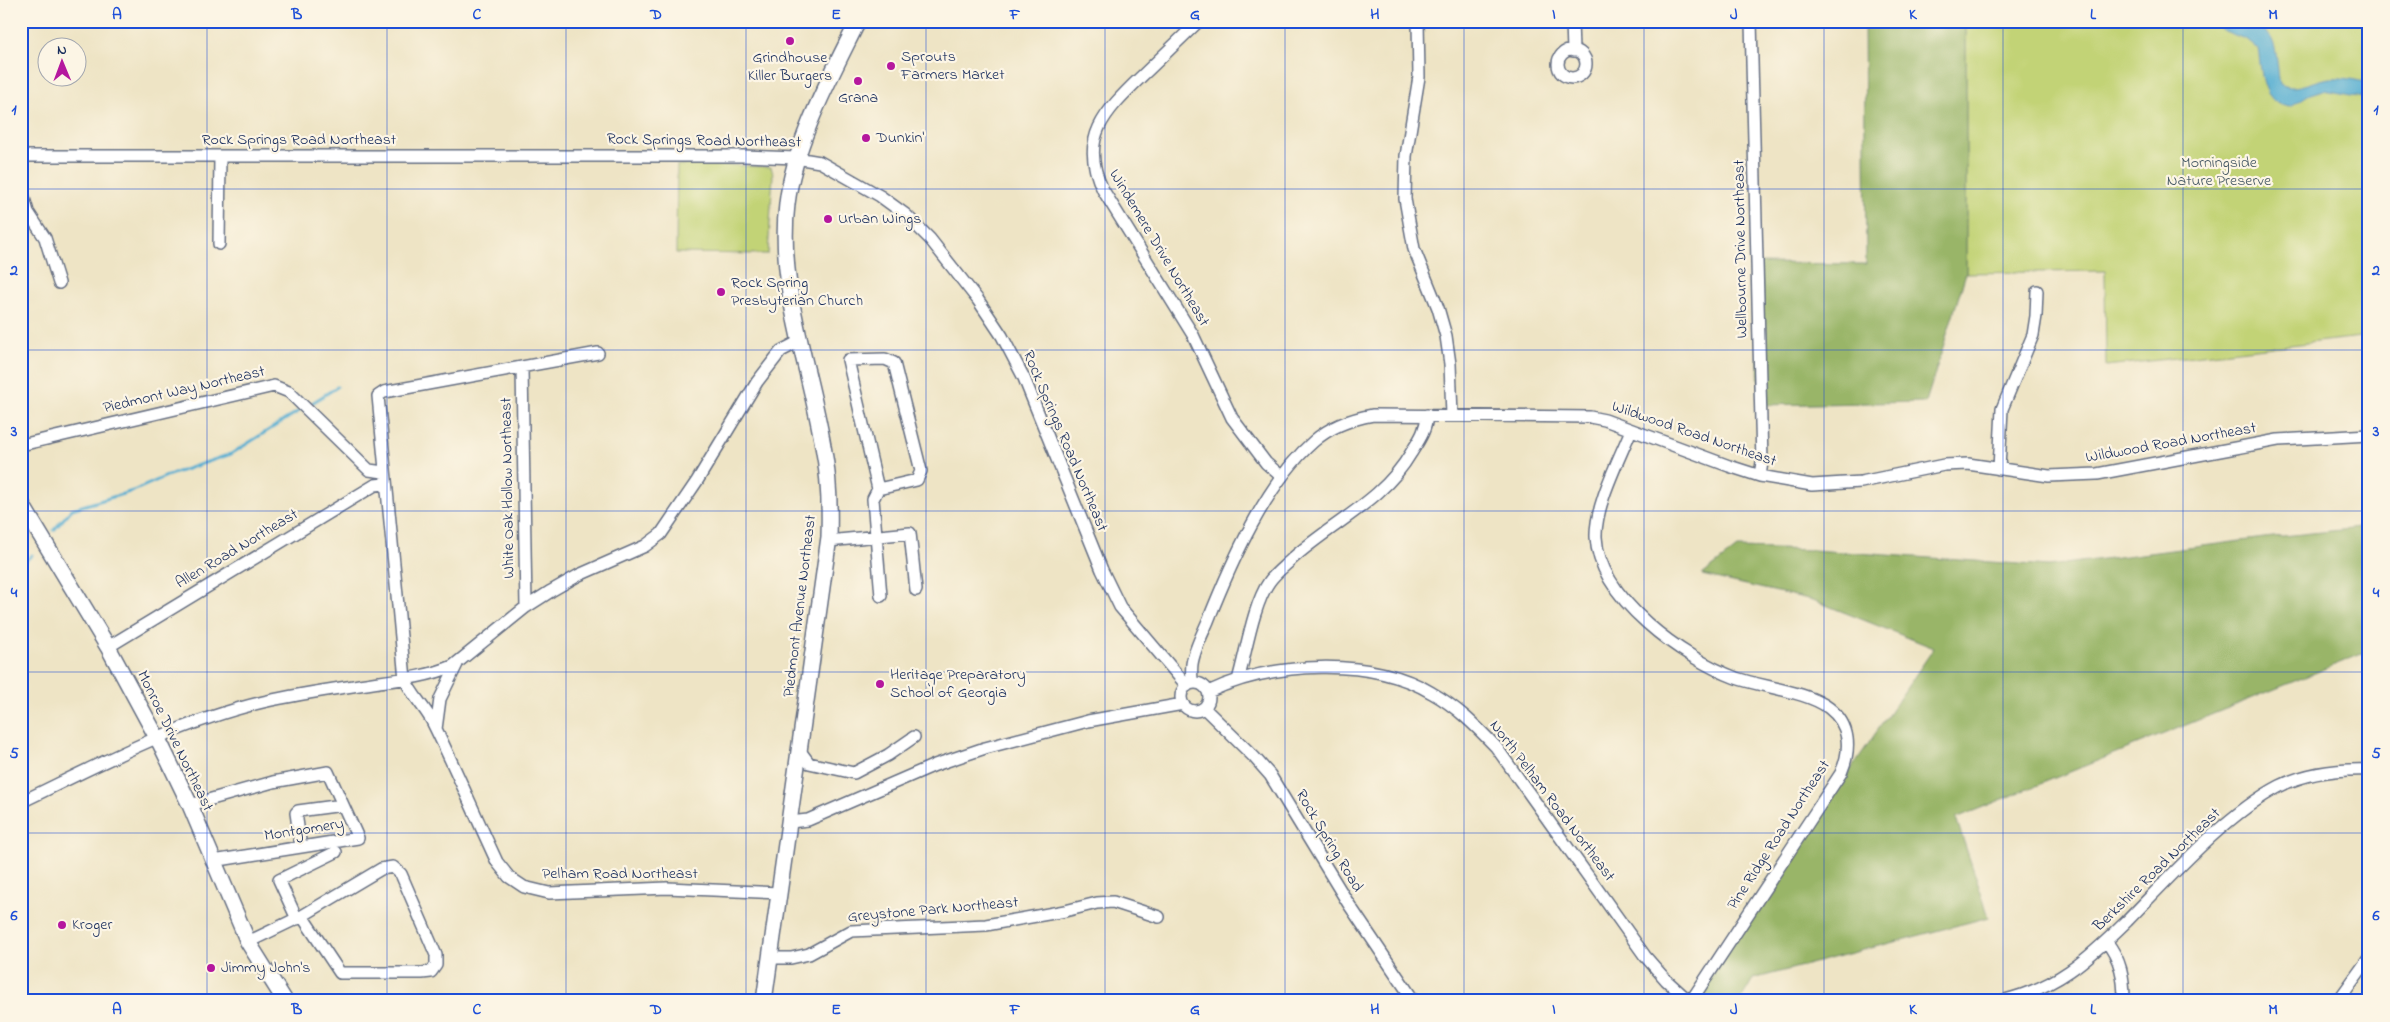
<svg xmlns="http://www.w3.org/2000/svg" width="2390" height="1022" font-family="'Indie Flower',sans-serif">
	<rect width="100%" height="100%" fill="#fcf5e5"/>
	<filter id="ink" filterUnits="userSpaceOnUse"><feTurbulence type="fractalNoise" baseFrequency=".02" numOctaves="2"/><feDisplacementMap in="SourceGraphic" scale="10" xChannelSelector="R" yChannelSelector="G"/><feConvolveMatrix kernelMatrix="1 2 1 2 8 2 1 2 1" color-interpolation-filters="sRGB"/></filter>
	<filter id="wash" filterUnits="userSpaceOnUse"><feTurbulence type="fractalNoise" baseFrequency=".0096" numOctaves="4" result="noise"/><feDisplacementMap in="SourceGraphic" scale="20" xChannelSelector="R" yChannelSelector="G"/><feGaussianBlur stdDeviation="1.12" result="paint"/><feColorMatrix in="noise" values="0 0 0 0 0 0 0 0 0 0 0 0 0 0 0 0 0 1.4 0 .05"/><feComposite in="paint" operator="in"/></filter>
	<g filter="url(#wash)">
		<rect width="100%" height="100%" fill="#eee4c5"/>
		<!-- green -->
		<path fill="#c2d376" stroke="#6e816a" d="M 1966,21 L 2369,21 L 2369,336 L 2106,366 L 2105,271 L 1966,273 Z
			M 677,165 L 731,165 L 771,167 L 773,174 L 768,254 L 676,253 Z"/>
		<!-- forest -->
		<path fill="#99b567" stroke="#5a7262" d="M 1864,21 L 1966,21 L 1966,273 L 1926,402 L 1759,405 L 1756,263 L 1866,264 Z
			M 2369,527 L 2369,651 L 1956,818 L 1989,917 L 1753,979 L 1740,1001 L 1692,1001 L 1934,648 L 1813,600 L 1702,575 L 1737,548 L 1813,550 L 2049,566 L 2264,538 Z"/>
		<!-- water -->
		<path fill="#54aed2" stroke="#386e98" d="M 2210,21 C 2230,21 2264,19 2273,42 C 2278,55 2277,70 2280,84 C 2295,93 2314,79 2330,78 C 2343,77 2356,80 2369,83 L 2369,98 L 2324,90 L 2308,95 L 2290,107 C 2261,104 2262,72 2258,49 C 2246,34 2224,36 2210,21 Z"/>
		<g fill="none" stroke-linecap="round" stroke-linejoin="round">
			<!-- stream -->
			<path stroke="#54aed2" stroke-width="3" d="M 312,403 L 337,387
				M 54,530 L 72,509 L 133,491 L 169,475 L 231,454 L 299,411
				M 21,565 L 32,555"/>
		</g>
	</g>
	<g filter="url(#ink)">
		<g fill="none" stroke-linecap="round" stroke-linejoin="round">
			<defs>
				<path id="minor" d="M 1199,21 C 1180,39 1162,57 1143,75 C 1107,110 1077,137 1103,190 L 1193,335 L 1232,418 L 1266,463 L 1282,477
					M 1418,21 L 1419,77 L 1406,156 L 1405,199 L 1414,249 L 1438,308 L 1446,336 L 1450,364 L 1452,415
					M 1572,21 L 1573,51
					M 1751,21 L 1762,462 L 1760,476
					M1558 64a14 14 0 1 1 28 0a14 14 0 1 1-28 0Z
					M 21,156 L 744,156 L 796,158 L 820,162 L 880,196 L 906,215 L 930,239 L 978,300 L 1002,336 L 1024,378 L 1102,570 L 1120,607 L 1187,686
					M 21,188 L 28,212 L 45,238 L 59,283
					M 219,244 L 220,156
					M 598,353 L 384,392 L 378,396 L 405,679 C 411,694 424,706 432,721 C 455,767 475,815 497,862 L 509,877 L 524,887 L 549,893 L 667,888 L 780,893
					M 885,359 L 894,363 L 921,471 L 917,480 L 878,489 L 848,360 Z
					M 522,368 L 526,607
					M 1631,430 C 1619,460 1595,505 1596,537 C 1599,599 1683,658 1736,678 C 1762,687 1809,692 1829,708 C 1851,725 1851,750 1841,773 L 1691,1001
					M 21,445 L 274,386 L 289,392 L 369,470 L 384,472
					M 1999,469 L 2002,409 L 2033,335 L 2036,316 L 2037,291
					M 878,489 L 873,499 L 881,596
					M 828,541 L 910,533 L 916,590
					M 108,647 L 375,485 L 385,484
					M 1238,680 C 1246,653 1253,605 1269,582 C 1275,573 1285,566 1293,558 C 1333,522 1383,501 1411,453 C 1419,440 1426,431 1427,415
					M1181 697a14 14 0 1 1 28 0a14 14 0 1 1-28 0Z
					M 1192,683 C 1192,677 1191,671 1192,664 C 1194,650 1202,635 1208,621 C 1231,563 1266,483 1314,441 C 1331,426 1351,419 1373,415 L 1590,417 L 1605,420 L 1729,466 L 1760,476 L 1812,485 L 1861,482 L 1944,465 L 1968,464 L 2049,476 L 2097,474 L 2278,440 L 2369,435
					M 1208,692 C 1272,662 1370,656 1432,693 C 1457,707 1476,726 1496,747 L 1645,956 L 1666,980 L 1689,1001
					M 1204,708 L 1254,757 L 1270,775 L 1348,903 L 1414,1001
					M 436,729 L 440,699 L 458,662
					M 800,751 L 809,763 L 854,773 L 888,755 L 914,737
					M 21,802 C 100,764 178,722 263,702 C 301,693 341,688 379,682 C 404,679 430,676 453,666 L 526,607 L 551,591 L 579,575 L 645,546 L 661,534 L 697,481 L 757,382 L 781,351 L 800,341
					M 190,805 L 273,782 L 328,772 L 358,838 L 213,861
					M 790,822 L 808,820 L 935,765 L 985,748 L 1088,721 L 1183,704
					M 301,847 L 296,813 L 298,811 L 343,805
					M 297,919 L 279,880 L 336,852
					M 2106,941 C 2121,960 2124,977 2124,1001
					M 248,942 L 302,916 L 381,869 L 393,867 L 401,874 L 436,955 L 436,965 L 431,972 L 422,973 L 340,973 L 302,916
					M 771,958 L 791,958 L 809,954 L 851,931 L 986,925 L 1065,911 L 1097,903 L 1113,902 L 1159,917
					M 2001,1001 C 2057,988 2087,960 2127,921 C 2170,877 2226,814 2280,786 C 2308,772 2338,769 2369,770
					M 2338,1001 L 2369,958"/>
				<path id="major" d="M 21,503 L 108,647 L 161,745 L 190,805 L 248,942 L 285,1001
					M 764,1001 L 829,537 C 830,506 829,476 823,446 C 810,367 777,286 787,204 C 794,143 831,76 858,21"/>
			</defs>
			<!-- minor casing -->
			<use href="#minor" stroke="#656e82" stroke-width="14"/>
			<!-- major casing -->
			<use href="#major" stroke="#656e82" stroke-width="18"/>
			<!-- minor -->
			<use href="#minor" stroke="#fff" stroke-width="11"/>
			<!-- major -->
			<use href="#major" stroke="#fff" stroke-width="15"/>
		</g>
	</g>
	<!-- grid -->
	<path fill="none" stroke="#1d4ed8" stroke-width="1" stroke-opacity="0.55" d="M 207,21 L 207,1001M 387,21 L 387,1001M 566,21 L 566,1001M 746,21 L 746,1001M 926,21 L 926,1001M 1105,21 L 1105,1001M 1285,21 L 1285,1001M 1464,21 L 1464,1001M 1644,21 L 1644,1001M 1824,21 L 1824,1001M 2003,21 L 2003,1001M 2183,21 L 2183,1001M 21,189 L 2369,189M 21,350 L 2369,350M 21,511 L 2369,511M 21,672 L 2369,672M 21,833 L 2369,833"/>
	<!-- markers -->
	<g fill="#b5179e" stroke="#fcf5e5" stroke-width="2">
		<circle cx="790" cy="41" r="5"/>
		<circle cx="891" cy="66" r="5"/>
		<circle cx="858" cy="81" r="5"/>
		<circle cx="866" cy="138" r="5"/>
		<circle cx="828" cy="219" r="5"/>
		<circle cx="721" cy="292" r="5"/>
		<circle cx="880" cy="684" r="5"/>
		<circle cx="62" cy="925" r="5"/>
		<circle cx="211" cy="968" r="5"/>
	</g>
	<g text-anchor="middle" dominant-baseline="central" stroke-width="4.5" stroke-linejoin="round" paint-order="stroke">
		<!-- poi labels -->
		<g font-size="16" fill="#1b2f5e" stroke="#fcf5e5" text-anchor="start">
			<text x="901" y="57">Sprouts<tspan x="901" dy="18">Farmers Market</tspan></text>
			<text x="790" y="58" text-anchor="middle">Grindhouse<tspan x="790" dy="18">Killer Burgers</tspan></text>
			<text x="858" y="98" text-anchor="middle">Grana</text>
			<text x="876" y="138">Dunkin'</text>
			<text x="838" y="219">Urban Wings</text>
			<text x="731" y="283">Rock Spring<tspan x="731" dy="18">Presbyterian Church</tspan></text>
			<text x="890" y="675">Heritage Preparatory<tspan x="890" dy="18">School of Georgia</tspan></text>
			<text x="72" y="925">Kroger</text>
			<text x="221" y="968">Jimmy John's</text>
		</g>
		<!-- street labels -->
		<g font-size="16" fill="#1b2f5e" stroke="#fcf5e5">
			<text x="299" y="140">Rock Springs Road Northeast</text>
			<text transform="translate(704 141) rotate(1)">Rock Springs Road Northeast</text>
			<text transform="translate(1159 248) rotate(59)">Windemere Drive Northeast</text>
			<text transform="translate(1741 249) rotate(-91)">Wellbourne Drive Northeast</text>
			<text transform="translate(184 390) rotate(-13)">Piedmont Way Northeast</text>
			<text transform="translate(1694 434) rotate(19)">Wildwood Road Northeast</text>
			<text transform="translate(1065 441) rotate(67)">Rock Springs Road Northeast</text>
			<text transform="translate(2171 443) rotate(-10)">Wildwood Road Northeast</text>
			<text transform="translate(508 488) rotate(-91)">White Oak Hollow Northeast</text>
			<text transform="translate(237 549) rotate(-31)">Allen Road Northeast</text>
			<text transform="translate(800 606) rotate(-83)">Piedmont Avenue Northeast</text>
			<text transform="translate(175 741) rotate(64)">Monroe Drive Northeast</text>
			<text transform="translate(1552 801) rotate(53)">North Pelham Road Northeast</text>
			<text transform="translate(304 830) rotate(-9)">Montgomery</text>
			<text transform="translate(1779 835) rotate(-57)">Pine Ridge Road Northeast</text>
			<text transform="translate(1329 841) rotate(59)">Rock Spring Road</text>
			<text transform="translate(2157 870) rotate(-44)">Berkshire Road Northeast</text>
			<text x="620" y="874">Pelham Road Northeast</text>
			<text transform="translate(933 910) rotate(-5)">Greystone Park Northeast</text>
		</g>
		<!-- park labels -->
		<g font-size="16" fill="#455864" stroke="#fcf5e5">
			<text x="2219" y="163">Morningside<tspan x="2219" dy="18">Nature Preserve</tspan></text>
		</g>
	</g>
	<!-- margin -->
	<rect width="2390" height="1022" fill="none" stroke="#fcf5e5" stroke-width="55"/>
	<!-- north arrow -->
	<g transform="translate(62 62) rotate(359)"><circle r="24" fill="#fcf5e5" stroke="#a2a6af"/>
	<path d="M0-4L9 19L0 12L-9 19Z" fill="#b5179e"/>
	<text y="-8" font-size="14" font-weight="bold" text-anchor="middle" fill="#1b2f5e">N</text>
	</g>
	<rect x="28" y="28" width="2334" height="966" fill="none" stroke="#1d4ed8" stroke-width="2"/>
	<g font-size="16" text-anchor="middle" font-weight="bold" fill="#1d4ed8">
		<text x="117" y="19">A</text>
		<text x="297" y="19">B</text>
		<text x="477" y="19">C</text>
		<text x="656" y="19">D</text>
		<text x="836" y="19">E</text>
		<text x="1015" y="19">F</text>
		<text x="1195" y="19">G</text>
		<text x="1375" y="19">H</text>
		<text x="1554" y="19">I</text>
		<text x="1734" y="19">J</text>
		<text x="1913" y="19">K</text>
		<text x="2093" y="19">L</text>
		<text x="2273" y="19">M</text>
		<text x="14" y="114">1</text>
		<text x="2376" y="114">1</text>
		<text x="14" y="275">2</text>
		<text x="2376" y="275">2</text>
		<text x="14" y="436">3</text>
		<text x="2376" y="436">3</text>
		<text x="14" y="597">4</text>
		<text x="2376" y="597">4</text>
		<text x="14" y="758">5</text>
		<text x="2376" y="758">5</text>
		<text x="14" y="920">6</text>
		<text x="2376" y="920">6</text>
		<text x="117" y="1014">A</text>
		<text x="297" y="1014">B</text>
		<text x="477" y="1014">C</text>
		<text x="656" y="1014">D</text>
		<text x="836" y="1014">E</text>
		<text x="1015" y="1014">F</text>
		<text x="1195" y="1014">G</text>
		<text x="1375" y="1014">H</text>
		<text x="1554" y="1014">I</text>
		<text x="1734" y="1014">J</text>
		<text x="1913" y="1014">K</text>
		<text x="2093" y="1014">L</text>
		<text x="2273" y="1014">M</text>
	</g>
</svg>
